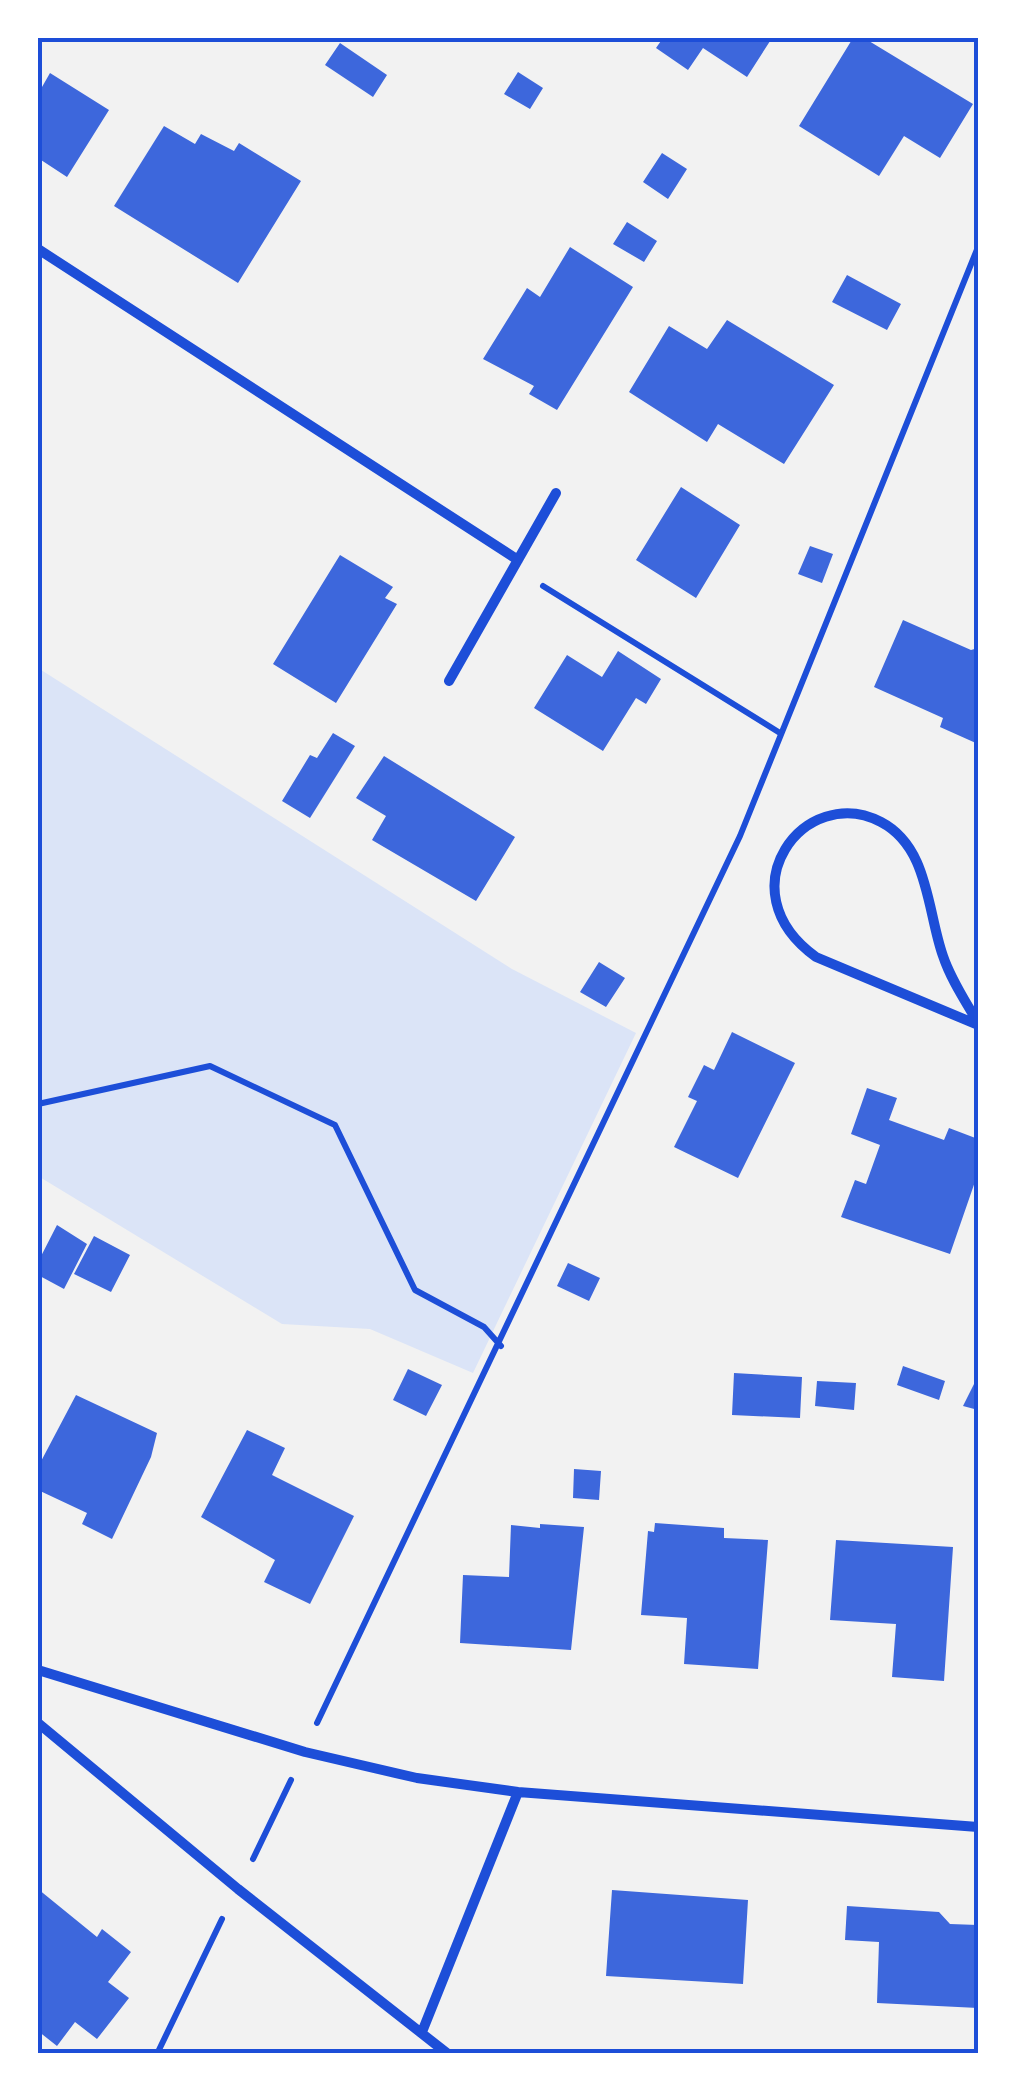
<svg xmlns="http://www.w3.org/2000/svg" width="1016" height="2091" font-family="Arial,sans-serif">
	<rect width="100%" height="100%" fill="#f2f2f2"/>
	<!-- green -->
	<path fill="#dbe4f7" d="M 38,668 L 512,969 L 636,1033 L 473,1373 L 370,1329 L 282,1324 L 38,1176 Z"/>
	<!-- building -->
	<path fill="#3d67dc" d="M 663,38 L 772,38 L 747,77 L 703,48 L 688,70 L 656,48 Z
		M 853,38 L 864,38 L 973,104 L 940,158 L 904,136 L 879,176 L 799,126 Z
		M 340,43 L 387,75 L 373,97 L 325,65 Z
		M 518,72 L 543,88 L 530,109 L 504,94 Z
		M 50,73 L 109,110 L 67,177 L 38,158 L 38,94 Z
		M 164,126 L 195,144 L 201,134 L 234,151 L 239,143 L 301,181 L 238,283 L 114,206 Z
		M 662,153 L 687,169 L 668,199 L 643,182 Z
		M 627,222 L 657,241 L 644,262 L 613,244 Z
		M 570,247 L 633,287 L 557,410 L 529,394 L 534,386 L 483,359 L 527,288 L 540,297 Z
		M 847,275 L 901,304 L 887,330 L 832,302 Z
		M 727,320 L 834,385 L 784,464 L 718,424 L 707,442 L 629,392 L 669,326 L 707,349 Z
		M 681,487 L 740,525 L 696,598 L 636,560 Z
		M 810,546 L 833,554 L 822,583 L 798,574 Z
		M 340,555 L 393,587 L 385,598 L 397,604 L 336,703 L 273,664 Z
		M 903,620 L 971,650 L 978,648 L 978,744 L 940,727 L 943,718 L 874,687 Z
		M 618,651 L 661,679 L 646,704 L 636,698 L 603,751 L 534,708 L 567,655 L 602,677 Z
		M 333,733 L 355,746 L 310,818 L 282,801 L 310,755 L 317,758 Z
		M 384,756 L 515,837 L 476,901 L 372,840 L 386,816 L 356,798 Z
		M 599,962 L 625,978 L 606,1007 L 580,992 Z
		M 732,1032 L 795,1063 L 738,1178 L 674,1147 L 697,1101 L 688,1097 L 704,1065 L 714,1070 Z
		M 867,1088 L 897,1098 L 889,1120 L 944,1140 L 949,1128 L 978,1139 L 978,1173 L 950,1254 L 841,1217 L 855,1180 L 866,1184 L 880,1145 L 851,1134 Z
		M 57,1225 L 87,1244 L 64,1289 L 38,1275 L 38,1262 Z
		M 94,1236 L 130,1255 L 111,1292 L 74,1274 Z
		M 568,1263 L 600,1278 L 589,1301 L 557,1286 Z
		M 903,1366 L 945,1381 L 939,1400 L 897,1385 Z
		M 408,1369 L 442,1385 L 426,1416 L 393,1400 Z
		M 734,1373 L 802,1377 L 800,1418 L 732,1415 Z
		M 978,1376 L 978,1410 L 963,1406 Z
		M 817,1381 L 856,1383 L 854,1410 L 815,1406 Z
		M 76,1395 L 157,1433 L 151,1457 L 112,1539 L 82,1524 L 87,1513 L 38,1490 L 38,1467 Z
		M 247,1430 L 285,1448 L 272,1475 L 354,1516 L 310,1604 L 264,1582 L 275,1560 L 201,1517 Z
		M 574,1469 L 601,1471 L 599,1500 L 573,1498 Z
		M 655,1523 L 724,1528 L 724,1538 L 768,1540 L 758,1669 L 684,1664 L 687,1618 L 641,1615 L 648,1531 L 654,1532 Z
		M 540,1524 L 584,1527 L 571,1650 L 460,1643 L 463,1575 L 509,1577 L 511,1525 L 540,1528 Z
		M 836,1540 L 953,1547 L 944,1681 L 892,1677 L 896,1624 L 830,1620 Z
		M 38,1889 L 97,1937 L 102,1929 L 131,1952 L 108,1982 L 129,1998 L 97,2039 L 75,2022 L 57,2046 L 38,2031 Z
		M 612,1890 L 748,1900 L 743,1984 L 606,1976 Z
		M 847,1906 L 939,1912 L 950,1924 L 978,1925 L 978,2008 L 877,2003 L 879,1942 L 845,1940 Z"/>
	<g fill="none" stroke-linecap="round" stroke-linejoin="round">
		<!-- path -->
		<path stroke="#1d4ed8" stroke-width="6" d="M 543,586 L 780,733
			M 38,1104 L 210,1066 L 335,1125 L 415,1290 L 484,1327 L 501,1346
			M 317,1723 L 740,836 L 978,247
			M 253,1859 L 291,1780
			M 157,2054 L 222,1919"/>
		<!-- minor -->
		<path stroke="#1d4ed8" stroke-width="10" d="M 38,249 L 518,560
			M 449,681 L 556,493
			M 978,1023 C 966,1002 951,980 943,956 C 927,911 929,847 881,822 C 805,782 723,890 816,957 L 978,1025
			M 38,1670 L 305,1752 L 417,1778 L 518,1792 L 978,1827
			M 38,1723 L 238,1889 L 448,2054
			M 422,2032 L 518,1792"/>
	</g>
	<!-- border -->
	<rect width="1016" height="2091" fill="none" stroke="#ffffff" stroke-width="80"/>
	<rect x="40" y="40" width="936" height="2011" fill="none" stroke="#1d4ed8" stroke-width="4"/>
</svg>
